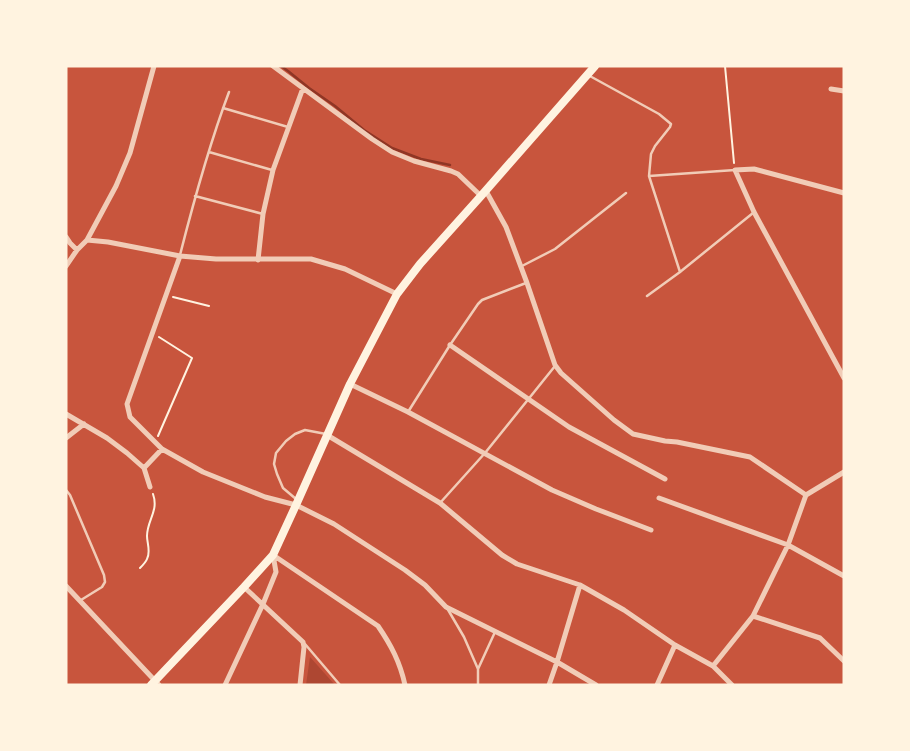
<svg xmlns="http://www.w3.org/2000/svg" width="910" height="751" font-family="Poppins,sans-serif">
	<rect width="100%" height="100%" fill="#c8553d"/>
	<!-- green -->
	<path fill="#ae4732" d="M 310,657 L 335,685 L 306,685 Z"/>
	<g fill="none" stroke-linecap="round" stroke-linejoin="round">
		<!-- stream -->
		<path stroke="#8f3625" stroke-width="2.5" d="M 281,66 L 288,71 L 309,88 L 335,106 L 364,130 L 392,148 L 421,159 L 450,165"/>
		<!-- path -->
		<path stroke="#fff3e0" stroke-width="2" d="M 725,66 L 734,163
			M 173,297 L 209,306
			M 158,436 L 192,358 L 159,337
			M 140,568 C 142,566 146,562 147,559 C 151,552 147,543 147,536 C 147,520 159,511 153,494"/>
		<!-- service -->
		<path stroke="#f1ccb7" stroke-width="2.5" d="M 588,75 L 659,114 L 671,124 L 670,127 L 655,146 L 651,154 L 649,176 L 680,272
			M 223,108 L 288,127
			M 209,152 L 272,170
			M 649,176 L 735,170
			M 195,196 L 263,214
			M 180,255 C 194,200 209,145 229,92
			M 522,266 L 555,249 L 626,193
			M 647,296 L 680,272 L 753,213
			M 408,412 L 450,345 L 478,304 L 482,300 L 526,283
			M 66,490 L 70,495 L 104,575 L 105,582 L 102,587 L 81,600
			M 296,499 L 283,488 L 277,474 L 274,464 L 276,453 L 286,441 L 295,434 L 305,430 L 326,434
			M 440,503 L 485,453 L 555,366
			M 447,608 L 464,637 L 478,669 L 478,685
			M 305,644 L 340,685
			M 478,669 L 495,632"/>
		<!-- minor -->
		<path stroke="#f1ccb7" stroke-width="5" d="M 273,66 L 372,139 L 392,152 L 414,161 L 451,171 L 458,174 L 481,196
			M 831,89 L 844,91
			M 486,191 L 506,227 L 527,283 L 555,365 L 561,373 L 614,420 L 633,434 L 665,441 L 677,442 L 750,457 L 806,495
			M 844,193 L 754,169 L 735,170 L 754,212 L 844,378
			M 66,237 L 70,243 L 77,250
			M 87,240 L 108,242 L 180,256 L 216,259 L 311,259 L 345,269 L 397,294
			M 258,260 L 263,214 L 273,170 L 303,88
			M 66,266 L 77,250 L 87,240 L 116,186 L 130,153 L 154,66
			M 450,345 L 569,427 L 665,479
			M 350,384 L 408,412 L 552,490 L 596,509 L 651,530
			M 66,414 L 107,438 L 127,453 L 144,468 L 150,487
			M 327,435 L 440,503 L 502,555 L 517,564 L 580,585 L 624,610 L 675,645 L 713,666 L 732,685
			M 66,438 L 84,424
			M 162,449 L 130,417 L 127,404 L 180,256
			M 144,468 L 162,449 L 203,472 L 265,497 L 296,505 L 334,524 L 405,570 L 425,585 L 446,607 L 557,662 L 596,685
			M 659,498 L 788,545 L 844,576
			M 273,555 L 378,626 C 391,645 400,662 405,685
			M 66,586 L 159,685
			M 244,587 L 303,642 L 304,647 L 300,685
			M 753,616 L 820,638 L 844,661
			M 713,666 L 753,616 L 788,545 L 806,495 L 844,472
			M 225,685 L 263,604 L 276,572 L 273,555
			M 549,685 L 557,662 L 580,585
			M 657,685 L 675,645"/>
		<!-- secondary -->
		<path stroke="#fff3e0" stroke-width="8" d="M 151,685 L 244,587 L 273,555 L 296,505 L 350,384 L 397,294 L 420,264 L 481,196 L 595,66"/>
	</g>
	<!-- border -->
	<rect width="910" height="751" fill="none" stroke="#fff3e0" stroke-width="135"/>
</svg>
